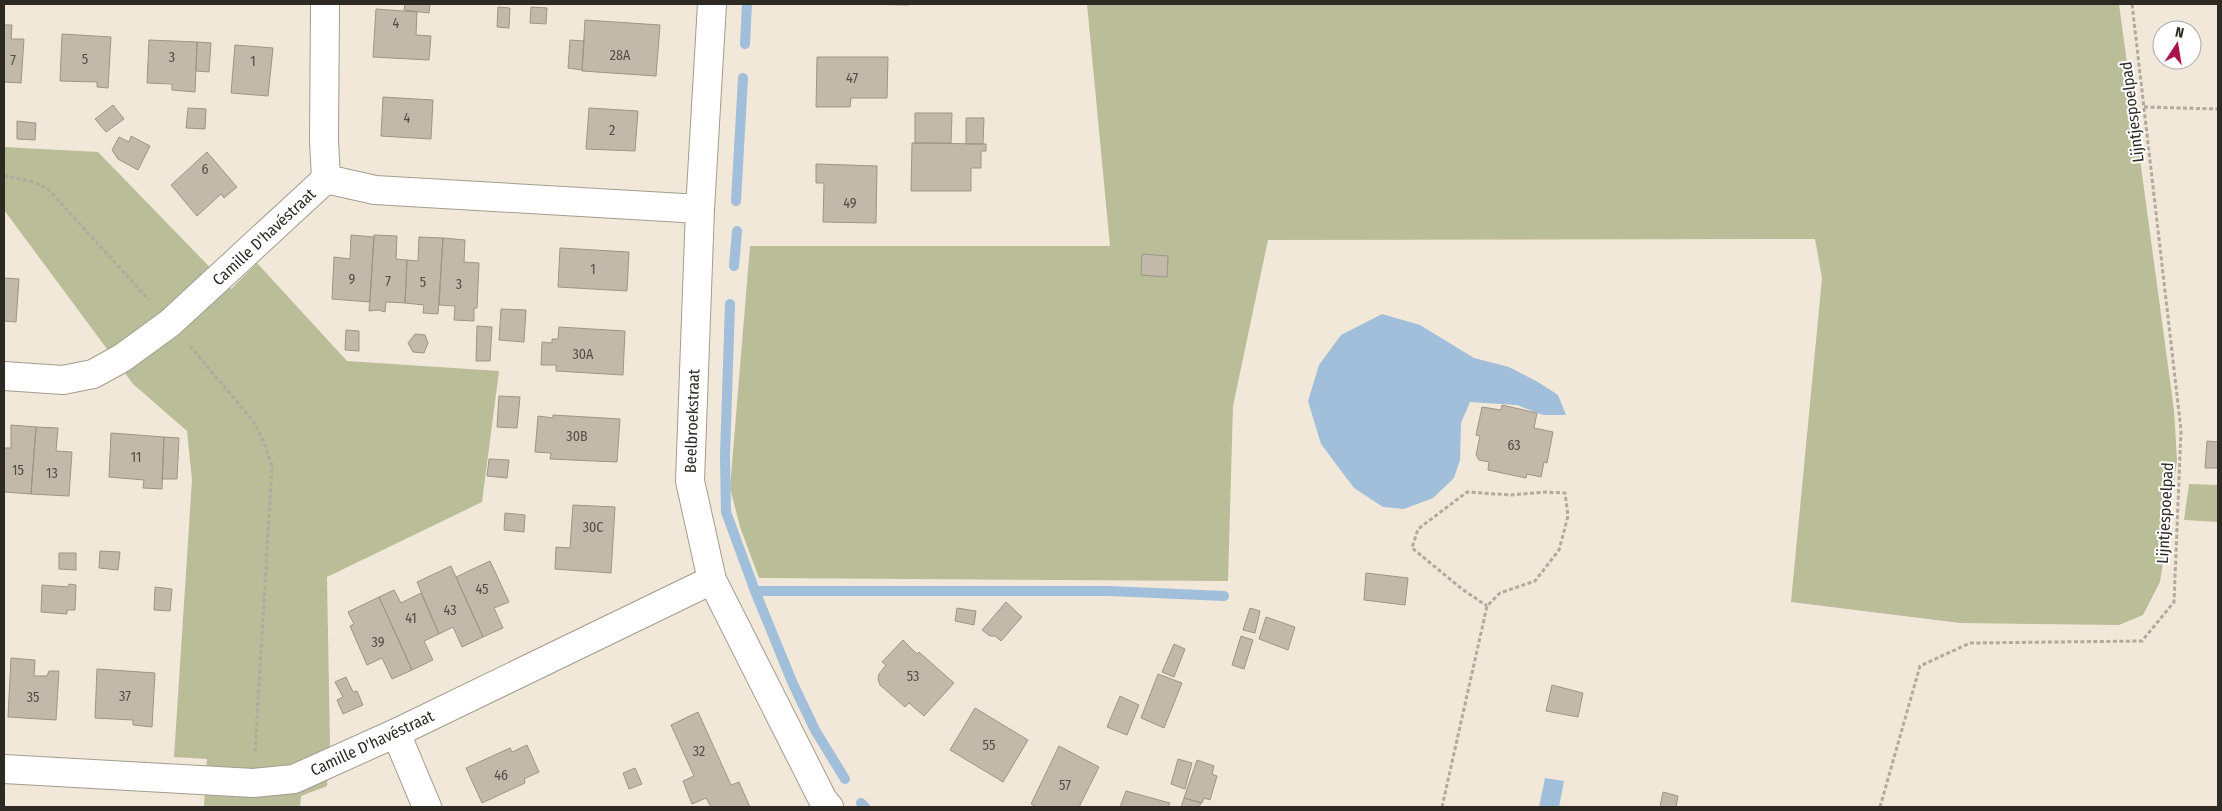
<svg xmlns="http://www.w3.org/2000/svg" width="2222" height="811" font-family="'Fira Sans Condensed',sans-serif">
	<rect width="100%" height="100%" fill="#f1e8d9"/>
	<!-- green -->
	<path fill="#b9be99" d="M 1087,4 L 2119,4 L 2174,410 L 2177,460 L 2165,548 L 2160,582 L 2143,615 L 2119,625 L 1960,623 L 1791,602 L 1822,278 L 1815,239 L 1268,240 L 1233,406 L 1228,581 L 759,578 L 740,527 L 730,488 L 750,246 L 1110,246 Z
		M 4,147 L 98,152 L 231,289 L 257,263 L 347,361 L 499,371 L 482,502 L 327,577 L 330,744 L 327,786 L 301,796 L 300,807 L 204,807 L 207,759 L 174,757 L 192,480 L 187,431 L 133,384 L 4,210 Z
		M 2189,484 L 2218,485 L 2218,522 L 2184,520 Z"/>
	<!-- water -->
	<path fill="#a1beda" d="M 1382,314 L 1420,325 L 1474,358 L 1509,367 L 1538,382 L 1558,395 L 1566,415 L 1543,415 L 1517,405 L 1470,402 L 1461,423 L 1460,460 L 1454,478 L 1433,498 L 1404,509 L 1383,507 L 1354,488 L 1321,444 L 1308,401 L 1319,365 L 1341,335 Z
		M 1545,778 L 1564,781 L 1559,807 L 1539,807 Z"/>
	<g fill="none" stroke-linecap="round" stroke-linejoin="round">
		<!-- stream -->
		<path stroke="#a1beda" stroke-width="10" d="M 745,44 L 747,4
			M 736,201 L 743,78
			M 734,266 L 737,231
			M 730,304 L 725,456 L 726,512 L 755,591 L 1109,591 L 1224,596
			M 755,591 L 793,684 L 815,730 L 845,779
			M 861,803 L 865,807"/>
	</g>
	<!-- building -->
	<path fill="#c2b9aa" stroke="#9e9587" d="M 405,4 L 430,4 L 429,13 L 404,10 Z
		M 854,4 L 909,4 L 909,5 Z
		M 498,7 L 510,8 L 509,28 L 497,27 Z
		M 531,7 L 547,8 L 546,24 L 530,23 Z
		M 376,9 L 417,12 L 416,35 L 431,36 L 429,60 L 373,57 Z
		M 585,20 L 660,25 L 656,76 L 582,71 Z
		M 4,25 L 12,25 L 11,39 L 24,39 L 21,83 L 4,82 Z
		M 62,34 L 111,37 L 108,88 L 97,87 L 97,82 L 60,81 Z
		M 149,40 L 197,42 L 195,92 L 172,90 L 172,84 L 147,83 Z
		M 570,40 L 584,41 L 582,70 L 568,68 Z
		M 197,42 L 211,43 L 209,72 L 196,71 Z
		M 235,45 L 273,48 L 268,96 L 231,93 Z
		M 817,57 L 888,57 L 887,98 L 851,98 L 850,107 L 816,107 Z
		M 383,97 L 433,100 L 431,139 L 381,136 Z
		M 113,105 L 124,119 L 106,132 L 95,119 Z
		M 188,108 L 206,109 L 205,129 L 186,128 Z
		M 589,108 L 638,111 L 635,151 L 586,149 Z
		M 915,113 L 952,113 L 951,143 L 915,143 Z
		M 966,118 L 984,118 L 983,144 L 966,144 Z
		M 17,121 L 36,123 L 35,140 L 17,139 Z
		M 131,136 L 150,146 L 138,170 L 118,159 L 112,150 L 119,137 L 129,142 Z
		M 912,143 L 986,144 L 986,151 L 981,151 L 981,168 L 971,168 L 971,191 L 911,191 Z
		M 207,152 L 237,187 L 224,198 L 221,194 L 197,216 L 171,185 Z
		M 816,164 L 877,166 L 876,223 L 823,222 L 824,183 L 816,183 Z
		M 351,235 L 374,237 L 370,302 L 332,299 L 334,257 L 350,259 Z
		M 374,235 L 397,236 L 396,259 L 407,260 L 405,303 L 386,302 L 385,312 L 378,310 L 369,311 Z
		M 419,237 L 443,238 L 438,314 L 423,313 L 424,305 L 405,303 L 407,260 L 418,261 Z
		M 443,238 L 465,240 L 464,262 L 479,263 L 477,308 L 474,308 L 474,321 L 454,320 L 455,306 L 439,305 Z
		M 560,248 L 629,252 L 627,291 L 558,287 Z
		M 1142,254 L 1168,256 L 1167,277 L 1141,275 Z
		M 4,278 L 19,279 L 16,322 L 4,321 Z
		M 501,309 L 526,310 L 524,342 L 499,340 Z
		M 477,326 L 492,327 L 490,361 L 476,361 Z
		M 559,327 L 625,331 L 623,375 L 556,371 L 556,365 L 541,365 L 542,342 L 552,343 L 552,339 L 558,339 Z
		M 346,330 L 359,331 L 359,351 L 345,350 Z
		M 415,334 L 425,335 L 428,343 L 424,353 L 413,352 L 408,343 Z
		M 499,396 L 520,397 L 517,428 L 497,427 Z
		M 1502,405 L 1537,413 L 1534,428 L 1553,432 L 1547,463 L 1544,462 L 1541,477 L 1527,474 L 1526,478 L 1488,470 L 1489,462 L 1479,460 L 1476,455 L 1480,436 L 1476,435 L 1482,407 L 1501,410 Z
		M 553,415 L 620,419 L 617,462 L 550,459 L 551,453 L 535,452 L 538,416 L 553,418 Z
		M 11,425 L 36,427 L 31,494 L 4,492 L 4,448 L 11,448 Z
		M 36,427 L 58,428 L 56,451 L 72,452 L 69,496 L 31,494 Z
		M 111,433 L 164,437 L 162,489 L 143,488 L 144,480 L 109,477 Z
		M 164,437 L 179,438 L 177,479 L 162,479 Z
		M 2207,441 L 2218,442 L 2218,468 L 2205,468 Z
		M 489,459 L 509,460 L 507,478 L 487,476 Z
		M 573,505 L 615,507 L 611,573 L 555,569 L 556,547 L 570,548 Z
		M 505,513 L 525,515 L 524,532 L 504,530 Z
		M 100,551 L 120,552 L 118,570 L 99,568 Z
		M 59,553 L 76,553 L 76,570 L 59,569 Z
		M 490,561 L 509,602 L 494,608 L 503,628 L 483,637 L 456,577 Z
		M 451,566 L 483,637 L 462,647 L 453,627 L 439,634 L 417,582 Z
		M 1366,573 L 1408,578 L 1405,605 L 1364,600 Z
		M 69,584 L 76,585 L 75,610 L 67,610 L 67,614 L 41,612 L 42,585 L 68,587 Z
		M 155,587 L 172,589 L 170,611 L 154,610 Z
		M 394,590 L 401,603 L 421,593 L 439,634 L 424,641 L 433,660 L 412,670 L 379,597 Z
		M 379,597 L 412,670 L 392,679 L 382,658 L 367,665 L 350,626 L 354,624 L 348,612 Z
		M 1006,602 L 1022,617 L 1001,641 L 995,636 L 990,636 L 982,630 Z
		M 957,608 L 976,611 L 974,625 L 955,621 Z
		M 1250,608 L 1260,611 L 1255,633 L 1243,630 Z
		M 1266,617 L 1295,627 L 1288,650 L 1259,639 Z
		M 1241,636 L 1253,640 L 1244,669 L 1232,665 Z
		M 903,640 L 917,654 L 919,652 L 954,683 L 924,716 L 909,703 L 905,707 L 880,685 L 878,679 L 879,674 L 886,665 L 882,662 Z
		M 1174,644 L 1185,649 L 1174,677 L 1162,672 Z
		M 11,658 L 35,660 L 34,676 L 47,676 L 49,671 L 59,671 L 56,720 L 8,717 Z
		M 97,669 L 155,673 L 152,727 L 133,725 L 133,720 L 95,718 Z
		M 1158,674 L 1182,683 L 1164,728 L 1141,718 Z
		M 346,677 L 353,692 L 357,691 L 363,705 L 343,714 L 337,700 L 343,697 L 335,682 Z
		M 1552,685 L 1583,693 L 1578,717 L 1546,711 Z
		M 1120,696 L 1139,705 L 1127,735 L 1107,727 Z
		M 975,708 L 1028,740 L 1003,782 L 950,750 Z
		M 698,712 L 731,785 L 739,782 L 750,807 L 711,807 L 706,798 L 692,804 L 683,781 L 694,776 L 671,725 Z
		M 527,745 L 539,772 L 524,779 L 525,783 L 482,803 L 466,768 L 510,748 L 512,752 Z
		M 1059,746 L 1099,767 L 1079,807 L 1037,807 L 1031,804 Z
		M 1178,759 L 1192,763 L 1185,789 L 1171,784 Z
		M 1197,760 L 1214,766 L 1212,774 L 1217,776 L 1210,800 L 1204,798 L 1202,803 L 1184,798 Z
		M 635,768 L 642,784 L 629,789 L 623,773 Z
		M 1126,791 L 1170,803 L 1168,807 L 1120,807 Z
		M 1663,792 L 1678,796 L 1676,807 L 1660,807 Z
		M 1184,798 L 1201,803 L 1199,807 L 1181,807 Z"/>
	<g fill="none" stroke-linecap="round" stroke-linejoin="round">
		<defs>
			<path id="street" d="M 325,4 L 324,141 L 326,179
				M 326,179 L 375,190 L 700,209
				M 4,376 L 63,380 L 93,374 L 122,358 L 170,323 L 326,179
				M 396,733 L 427,807
				M 4,769 L 253,783 L 294,779 L 396,733 L 712,580"/>
			<path id="secondary" d="M 712,4 L 700,209 L 690,481 L 712,580 L 823,800 L 829,807"/>
		</defs>
		<!-- street casing -->
		<use href="#street" stroke="#a49c8e" stroke-width="30"/>
		<!-- secondary casing -->
		<use href="#secondary" stroke="#a49c8e" stroke-width="30"/>
		<!-- path -->
		<path stroke="#b1aa9e" stroke-width="3" stroke-dasharray="4 2.5" stroke-linecap="butt" d="M 2144,107 L 2218,109
			M 4,176 L 31,181 L 48,189 L 149,300
			M 190,346 L 253,421 L 264,442 L 272,467 L 255,752
			M 1442,807 L 1487,606 L 1500,593 L 1535,581 L 1559,550 L 1568,516 L 1565,493 L 1545,492 L 1511,495 L 1467,492 L 1418,529 L 1412,548 L 1462,589 L 1487,606
			M 1880,807 L 1920,666 L 1970,643 L 2142,641 L 2174,602 L 2181,430 L 2132,4"/>
		<!-- street -->
		<use href="#street" stroke="#fff" stroke-width="28"/>
		<!-- secondary -->
		<use href="#secondary" stroke="#fff" stroke-width="28"/>
	</g>
	<g text-anchor="middle" dominant-baseline="central" stroke-width="4" stroke-linejoin="round" paint-order="stroke">
		<!-- number labels -->
		<g font-size="14" fill="#524e46">
			<text x="396" y="23">4</text>
			<text x="620" y="55">28A</text>
			<text x="172" y="57">3</text>
			<text x="85" y="59">5</text>
			<text x="13" y="60">7</text>
			<text x="253" y="61">1</text>
			<text x="852" y="78">47</text>
			<text x="407" y="118">4</text>
			<text x="612" y="130">2</text>
			<text x="205" y="169">6</text>
			<text x="850" y="203">49</text>
			<text x="593" y="269">1</text>
			<text x="352" y="279">9</text>
			<text x="388" y="281">7</text>
			<text x="423" y="282">5</text>
			<text x="459" y="284">3</text>
			<text x="583" y="354">30A</text>
			<text x="577" y="436">30B</text>
			<text x="1514" y="445">63</text>
			<text x="136" y="457">11</text>
			<text x="18" y="470">15</text>
			<text x="52" y="473">13</text>
			<text x="593" y="527">30C</text>
			<text x="482" y="589">45</text>
			<text x="450" y="610">43</text>
			<text x="411" y="618">41</text>
			<text x="378" y="642">39</text>
			<text x="913" y="676">53</text>
			<text x="125" y="696">37</text>
			<text x="33" y="697">35</text>
			<text x="989" y="745">55</text>
			<text x="699" y="751">32</text>
			<text x="501" y="775">46</text>
			<text x="1065" y="785">57</text>
		</g>
		<!-- street labels -->
		<g font-size="16" fill="#2d2a24" stroke="#fff">
			<text transform="translate(2132 112) rotate(-97)">Lijntjespoelpad</text>
			<text transform="translate(264 237) rotate(-43)">Camille D'havéstraat</text>
			<text transform="translate(692 421) rotate(-88)">Beelbroekstraat</text>
			<text transform="translate(2165 513) rotate(-87)">Lijntjespoelpad</text>
			<text transform="translate(372 743) rotate(-25)">Camille D'havéstraat</text>
		</g>
	</g>
	<!-- border -->
	<rect width="2222" height="811" fill="none" stroke="#2d2a24" stroke-width="10"/>
	<!-- north arrow -->
	<g transform="translate(2177 45) rotate(12)"><circle r="24" fill="#ffffff" stroke="#abaaa7"/>
	<path d="M0-4L9 19L0 12L-9 19Z" fill="#a8144b"/>
	<text y="-8" font-size="14" font-weight="bold" text-anchor="middle" fill="#2d2a24">N</text>
	</g>
</svg>
